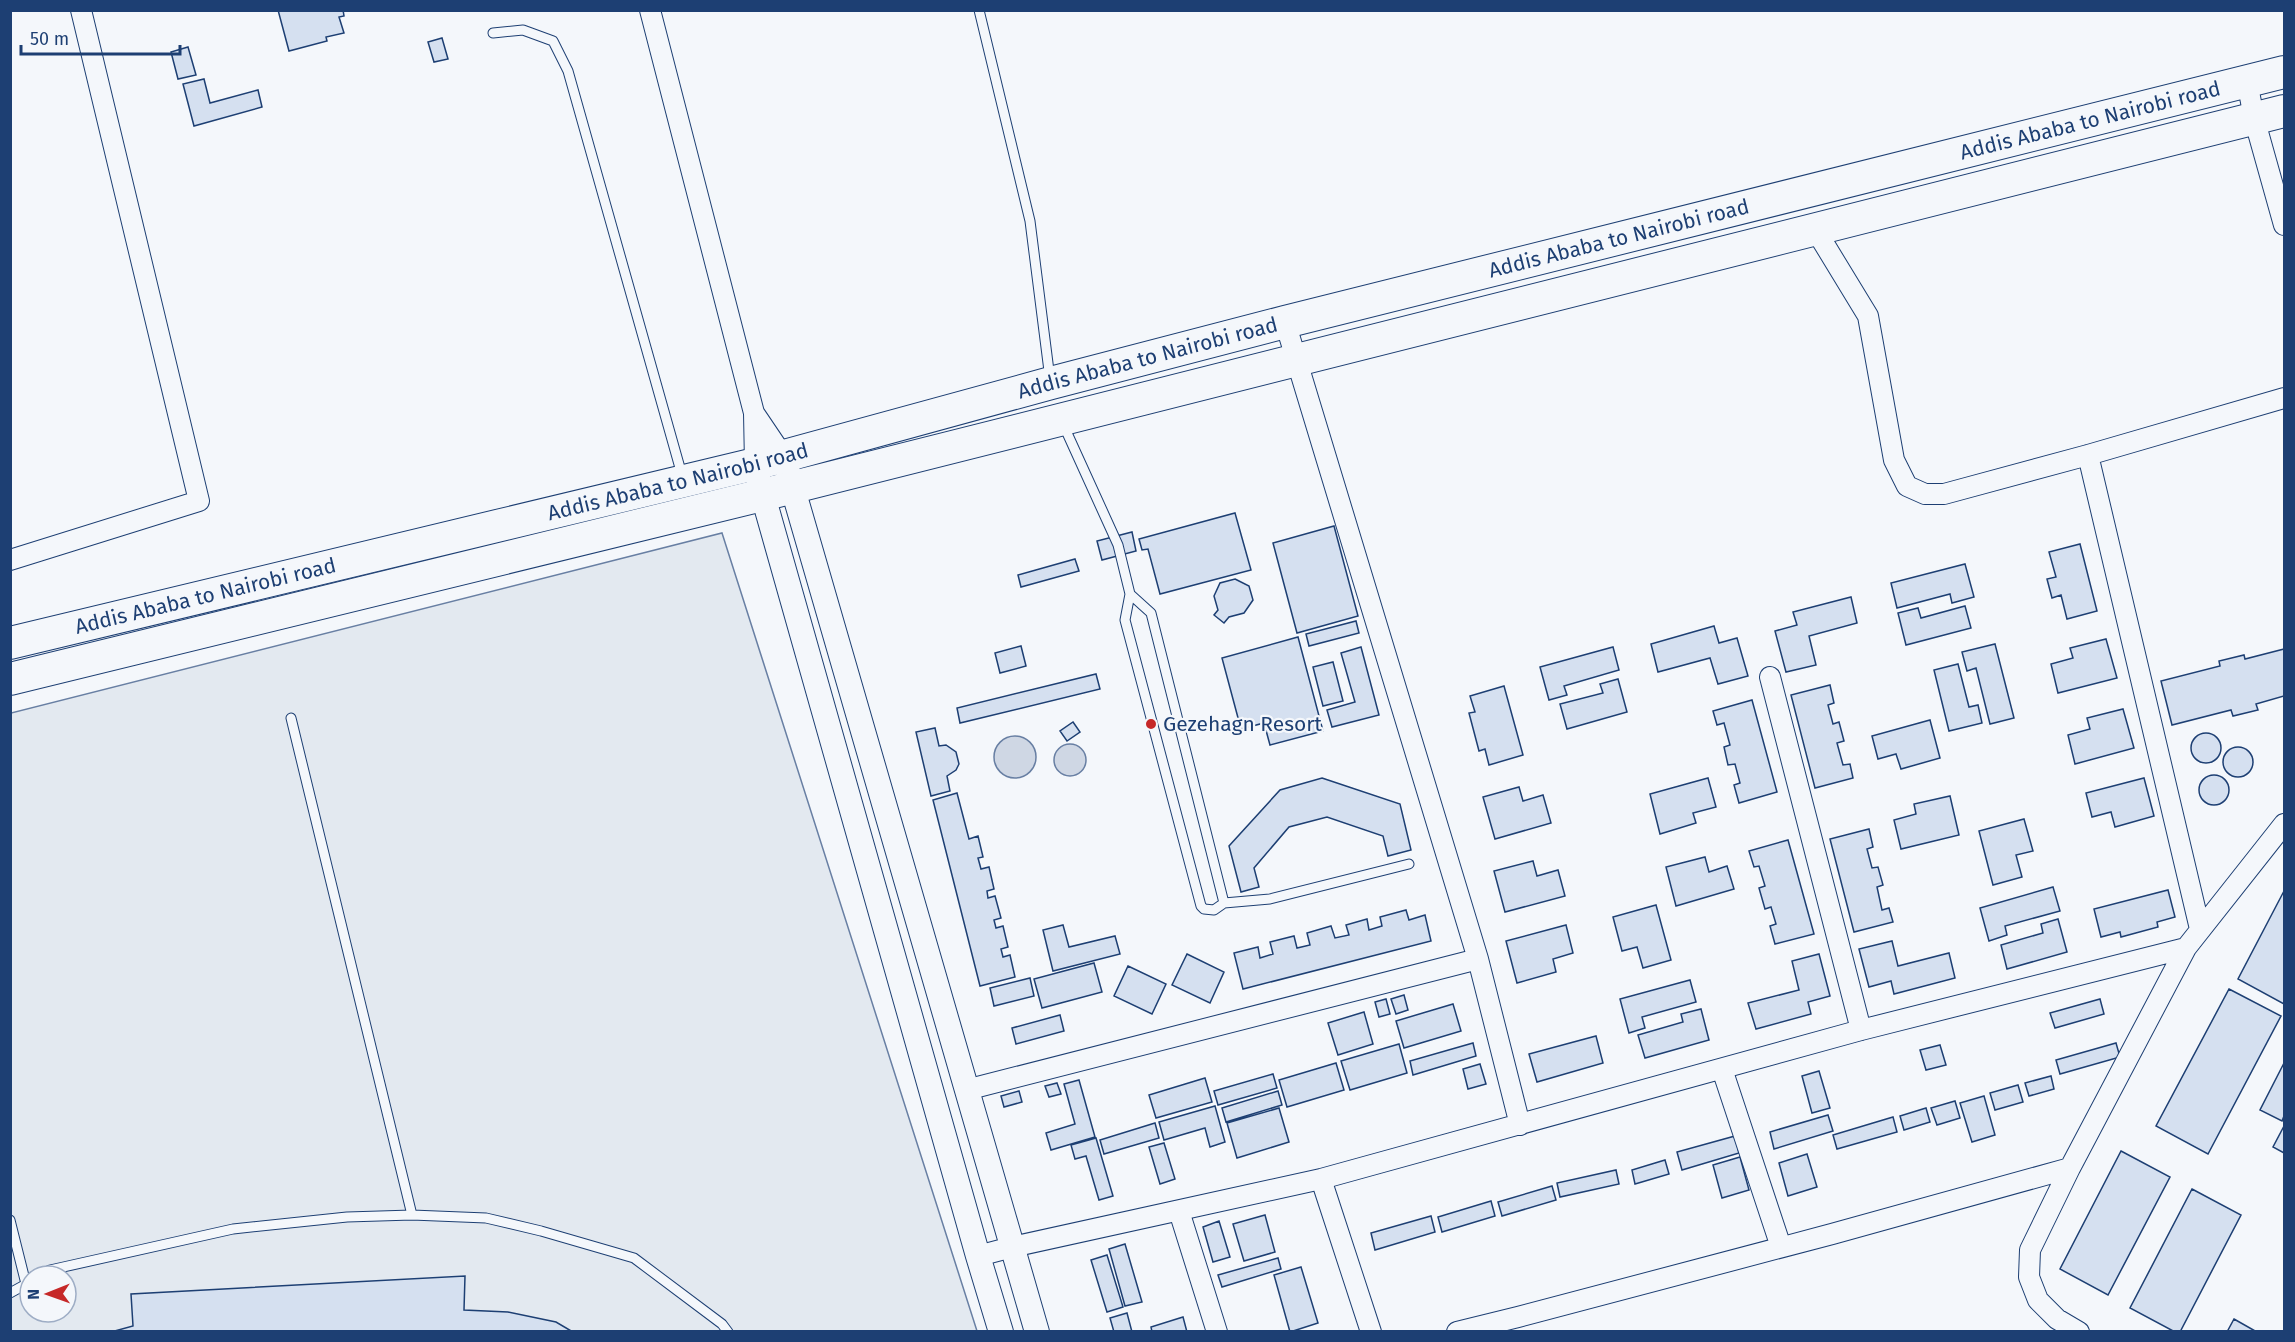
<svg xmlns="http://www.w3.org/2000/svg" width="2295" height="1342" font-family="'Fira Sans',sans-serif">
	<rect width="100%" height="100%" fill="#f4f7fb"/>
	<!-- green -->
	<path fill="#e3e9f0" stroke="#687fa3" stroke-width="1.5" fill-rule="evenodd" d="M 722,533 L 977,1331 L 11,1332 L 11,713 ZM 30,1276 L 66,1276 L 66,1312 L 30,1312 Z"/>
	<!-- water -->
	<path fill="#cfd7e4" stroke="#687fa3" stroke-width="1.5" d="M994 757a21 21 0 1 1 42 0a21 21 0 1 1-42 0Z
		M1054 760a16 16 0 1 1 32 0a16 16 0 1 1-32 0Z"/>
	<!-- building -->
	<path fill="#d5e0f0" stroke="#1d3f73" stroke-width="1.5" d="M 278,10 L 343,10 L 344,16 L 339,17 L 344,33 L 326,37 L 327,41 L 289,51 Z
		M 442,38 L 448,59 L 434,62 L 428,42 Z
		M 188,47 L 196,75 L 178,79 L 171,52 Z
		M 204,79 L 210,103 L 258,90 L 262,107 L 194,126 L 183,84 Z
		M 1235,513 L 1251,570 L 1160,594 L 1148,549 L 1142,550 L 1139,539 Z
		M 1334,526 L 1358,616 L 1297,633 L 1273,543 Z
		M 1132,532 L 1136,551 L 1102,560 L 1097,541 Z
		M 2080,544 L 2097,611 L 2067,619 L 2061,595 L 2052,598 L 2047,579 L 2056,577 L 2049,552 Z
		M 1075,559 L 1079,571 L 1021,587 L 1018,575 Z
		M 1965,564 L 1974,597 L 1952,603 L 1950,594 L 1897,608 L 1891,583 Z
		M 1235,579 L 1249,586 L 1253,600 L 1244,613 L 1229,617 L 1224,623 L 1214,615 L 1218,610 L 1214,596 L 1220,583 Z
		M 1851,597 L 1857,623 L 1809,636 L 1816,665 L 1786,672 L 1775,631 L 1797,625 L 1793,612 Z
		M 1965,606 L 1971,628 L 1906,645 L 1898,613 L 1918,608 L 1921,618 Z
		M 1356,621 L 1359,633 L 1309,646 L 1306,634 Z
		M 1714,626 L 1719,643 L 1737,638 L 1748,676 L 1718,684 L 1710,658 L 1658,672 L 1651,644 Z
		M 1298,637 L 1323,731 L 1270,745 L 1264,723 L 1241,729 L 1222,658 Z
		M 2106,639 L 2117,678 L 2058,693 L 2051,664 L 2073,658 L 2070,648 Z
		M 1995,644 L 2014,718 L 1990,724 L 1976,668 L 1967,671 L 1962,652 Z
		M 1021,646 L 1026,666 L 1000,673 L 995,653 Z
		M 1361,647 L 1379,715 L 1332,727 L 1327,710 L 1355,702 L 1341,653 Z
		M 1613,647 L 1619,670 L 1564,686 L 1567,695 L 1549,700 L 1540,667 Z
		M 2284,649 L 2284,696 L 2256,704 L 2258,710 L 2233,716 L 2231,710 L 2172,725 L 2161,681 L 2220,666 L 2219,661 L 2244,655 L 2245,659 Z
		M 1333,662 L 1343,701 L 1323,706 L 1313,667 Z
		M 1958,664 L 1969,707 L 1978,705 L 1982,723 L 1949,731 L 1934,670 Z
		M 1096,674 L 1100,689 L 960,723 L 957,708 Z
		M 1618,679 L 1627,712 L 1567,729 L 1560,704 L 1603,693 L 1600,684 Z
		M 1830,685 L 1834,703 L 1828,705 L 1833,724 L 1839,722 L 1844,741 L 1837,743 L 1843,765 L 1850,764 L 1853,778 L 1815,788 L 1791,695 Z
		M 1504,686 L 1523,755 L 1489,765 L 1485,749 L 1479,751 L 1469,713 L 1475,712 L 1470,696 Z
		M 1752,700 L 1777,792 L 1739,803 L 1734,785 L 1740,783 L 1735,764 L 1728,765 L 1724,747 L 1730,745 L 1724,723 L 1717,725 L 1713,711 Z
		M 2123,709 L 2134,748 L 2075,764 L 2068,735 L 2090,729 L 2087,718 Z
		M 1930,720 L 1940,758 L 1901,769 L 1896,754 L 1878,759 L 1872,736 Z
		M 1073,722 L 1080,732 L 1067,741 L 1060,731 Z
		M 935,728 L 939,746 L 946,745 L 956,752 L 959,764 L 956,770 L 947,776 L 950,791 L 931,796 L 916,732 Z
		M2191 748a15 15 0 1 1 30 0a15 15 0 1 1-30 0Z
		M2223 762a15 15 0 1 1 30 0a15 15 0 1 1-30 0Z
		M2199 790a15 15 0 1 1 30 0a15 15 0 1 1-30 0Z
		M 1322,778 L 1400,804 L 1411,850 L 1388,856 L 1383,836 L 1327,817 L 1289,827 L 1254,868 L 1259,887 L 1241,892 L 1229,846 L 1280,790 Z
		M 1708,778 L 1716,807 L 1693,813 L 1696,823 L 1660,834 L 1650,794 Z
		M 2144,778 L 2154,816 L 2115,827 L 2111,812 L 2092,817 L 2086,793 Z
		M 1519,787 L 1523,801 L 1543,795 L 1551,823 L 1495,839 L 1483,797 Z
		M 957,793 L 969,839 L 978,836 L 983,857 L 978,858 L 981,869 L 989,867 L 994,889 L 987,891 L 988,898 L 995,896 L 1001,918 L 994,920 L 996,928 L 1003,926 L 1008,947 L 1001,949 L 1003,957 L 1010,955 L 1015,977 L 980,986 L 933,800 Z
		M 1950,796 L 1959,835 L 1901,849 L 1894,820 L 1916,814 L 1914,804 Z
		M 2024,819 L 2033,851 L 2016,855 L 2022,877 L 1993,885 L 1979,831 Z
		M 1869,829 L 1873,847 L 1867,849 L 1872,868 L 1878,867 L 1883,885 L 1877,887 L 1882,910 L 1889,908 L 1893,922 L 1854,932 L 1830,839 Z
		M 1788,840 L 1814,934 L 1775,944 L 1770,926 L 1776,924 L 1771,907 L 1765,909 L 1759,888 L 1765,886 L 1759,866 L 1754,867 L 1749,851 Z
		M 1705,857 L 1709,872 L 1727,866 L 1734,889 L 1676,906 L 1666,867 Z
		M 1533,861 L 1537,876 L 1558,870 L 1565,896 L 1505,912 L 1494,871 Z
		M 2053,887 L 2060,911 L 2005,926 L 2007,935 L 1989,941 L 1980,908 Z
		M 2168,890 L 2175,917 L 2157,922 L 2158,927 L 2121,937 L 2120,932 L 2101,937 L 2094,909 Z
		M 2284,891 L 2284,1004 L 2238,979 Z
		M 1656,905 L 1671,960 L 1643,968 L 1637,947 L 1622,951 L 1613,917 Z
		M 1406,910 L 1409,920 L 1425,915 L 1431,941 L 1243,989 L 1234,953 L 1258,947 L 1260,958 L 1273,954 L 1270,942 L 1294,936 L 1297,948 L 1310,945 L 1307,933 L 1331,926 L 1335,938 L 1349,935 L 1346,925 L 1367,919 L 1369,930 L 1382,926 L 1380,917 Z
		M 2058,919 L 2067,952 L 2007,969 L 2001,945 L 2043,933 L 2041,924 Z
		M 1063,925 L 1069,947 L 1115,936 L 1120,954 L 1053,971 L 1043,930 Z
		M 1566,925 L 1573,953 L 1553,959 L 1556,972 L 1517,983 L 1506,941 Z
		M 1892,941 L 1898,966 L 1949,953 L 1955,978 L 1894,994 L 1891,981 L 1869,987 L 1859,949 Z
		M 1187,954 L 1224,972 L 1210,1003 L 1172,985 Z
		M 1819,954 L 1830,996 L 1808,1002 L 1811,1014 L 1756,1029 L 1748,1003 L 1799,990 L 1792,961 Z
		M 1094,963 L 1102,992 L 1042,1008 L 1034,979 Z
		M 1128,966 L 1166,984 L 1152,1014 L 1114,996 Z
		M 1030,978 L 1034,996 L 994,1006 L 990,988 Z
		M 1690,980 L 1696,1002 L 1642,1017 L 1645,1028 L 1629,1033 L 1620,999 Z
		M 2229,989 L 2281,1016 L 2208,1154 L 2156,1126 Z
		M 1404,995 L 1408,1010 L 1396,1014 L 1391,999 Z
		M 1386,999 L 1390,1014 L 1379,1017 L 1375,1002 Z
		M 2100,999 L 2104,1014 L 2055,1028 L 2050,1013 Z
		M 1453,1004 L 1461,1031 L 1404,1048 L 1396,1021 Z
		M 1701,1009 L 1709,1040 L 1645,1058 L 1638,1035 L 1683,1022 L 1681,1014 Z
		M 1364,1012 L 1373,1044 L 1338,1055 L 1328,1023 Z
		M 1060,1015 L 1064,1031 L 1016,1044 L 1012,1028 Z
		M 1596,1036 L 1603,1063 L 1537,1082 L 1529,1054 Z
		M 1473,1043 L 1476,1056 L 1413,1075 L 1410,1061 Z
		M 2116,1043 L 2120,1057 L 2060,1074 L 2056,1060 Z
		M 1399,1044 L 1407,1073 L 1350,1090 L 1341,1061 Z
		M 1940,1045 L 1946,1065 L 1926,1070 L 1920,1050 Z
		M 1336,1063 L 1344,1090 L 1287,1107 L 1279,1080 Z
		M 2284,1063 L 2284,1116 L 2282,1121 L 2260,1110 Z
		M 1480,1064 L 1486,1084 L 1468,1089 L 1463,1069 Z
		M 1819,1071 L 1830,1108 L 1812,1113 L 1802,1076 Z
		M 1273,1074 L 1277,1088 L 1218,1105 L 1214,1091 Z
		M 2051,1076 L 2054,1089 L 2029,1096 L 2025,1083 Z
		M 1205,1078 L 1212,1102 L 1156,1118 L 1149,1095 Z
		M 1079,1080 L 1095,1137 L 1051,1150 L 1046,1133 L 1075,1124 L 1064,1084 Z
		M 1057,1083 L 1061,1094 L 1049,1097 L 1045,1086 Z
		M 2018,1085 L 2023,1102 L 1995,1110 L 1990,1093 Z
		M 1019,1091 L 1022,1102 L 1004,1107 L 1001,1096 Z
		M 1278,1091 L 1282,1105 L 1226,1122 L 1222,1108 Z
		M 1984,1096 L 1995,1135 L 1972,1142 L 1960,1103 Z
		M 1955,1101 L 1960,1118 L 1937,1125 L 1931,1108 Z
		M 1215,1106 L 1225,1142 L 1210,1147 L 1205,1128 L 1164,1140 L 1159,1122 Z
		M 1279,1108 L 1289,1142 L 1237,1158 L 1227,1123 Z
		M 1926,1108 L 1930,1122 L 1904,1130 L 1900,1116 Z
		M 1828,1115 L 1833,1131 L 1774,1149 L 1770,1132 Z
		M 1893,1117 L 1897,1132 L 1837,1149 L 1833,1135 Z
		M 1155,1123 L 1159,1138 L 1104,1154 L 1100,1140 Z
		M 2284,1126 L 2284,1153 L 2273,1147 Z
		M 1735,1136 L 1739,1153 L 1682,1170 L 1677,1152 Z
		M 1096,1138 L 1113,1196 L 1099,1200 L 1086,1156 L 1075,1159 L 1071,1145 Z
		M 1164,1143 L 1175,1179 L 1160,1184 L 1149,1147 Z
		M 2121,1151 L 2170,1177 L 2108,1295 L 2060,1269 Z
		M 1807,1154 L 1817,1187 L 1788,1196 L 1779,1163 Z
		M 1740,1157 L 1749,1190 L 1722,1198 L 1713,1165 Z
		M 1665,1160 L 1669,1174 L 1635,1184 L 1632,1170 Z
		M 1616,1170 L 1619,1184 L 1560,1197 L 1557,1183 Z
		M 1552,1186 L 1556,1200 L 1502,1216 L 1498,1202 Z
		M 2192,1189 L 2241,1215 L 2180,1332 L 2175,1332 L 2130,1308 Z
		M 1491,1201 L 1495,1216 L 1442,1232 L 1438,1217 Z
		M 1265,1215 L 1275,1252 L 1244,1261 L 1233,1224 Z
		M 1431,1216 L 1435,1232 L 1375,1250 L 1371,1233 Z
		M 1219,1221 L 1230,1257 L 1213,1262 L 1203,1227 Z
		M 1125,1244 L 1142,1302 L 1125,1306 L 1109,1249 Z
		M 1107,1255 L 1123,1307 L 1107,1312 L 1091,1260 Z
		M 1278,1258 L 1281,1269 L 1222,1287 L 1218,1275 Z
		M 1301,1267 L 1318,1323 L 1290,1332 L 1274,1275 Z
		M 465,1276 L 464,1310 L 508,1312 L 556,1322 L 573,1332 L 111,1332 L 133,1326 L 131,1294 Z
		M 1127,1313 L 1132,1332 L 1114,1332 L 1110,1318 Z
		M 1183,1317 L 1187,1332 L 1152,1332 L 1151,1327 Z
		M 2234,1319 L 2257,1332 L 2227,1332 Z"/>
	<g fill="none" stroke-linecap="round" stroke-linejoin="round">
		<defs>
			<path id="service" d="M 979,10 L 1030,221 L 1050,379
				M 493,33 L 523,30 L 553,41 L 568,71 L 682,475
				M 1063,424 L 1118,545 L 1130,594 L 1125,620 L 1201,906 L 1204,909 L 1214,910 L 1224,903 L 1270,899 L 1409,864
				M 1130,594 L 1151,613 L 1224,903
				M 291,718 L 412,1215
				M 10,1220 L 26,1284
				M 40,1276 L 50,1270 L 233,1229 L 347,1217 L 412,1215 L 486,1218 L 541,1231 L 634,1258 L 722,1324 L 728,1332
				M 10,1293 L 30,1282"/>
			<path id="minor" d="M 650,10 L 754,413 L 755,464
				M 2247,81 L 2254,118 L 2284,225
				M 1815,229 L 1868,316 L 1894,460 L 1907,486 L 1925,494 L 1944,494 L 2088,455 L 2284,398
				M 1285,322 L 1478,959 L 1520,1125
				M 754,413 L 783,456
				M 2088,455 L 2200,929
				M 10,560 L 199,501 L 81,10
				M 1770,677 L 1861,1030
				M 1722,1069 L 1781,1247
				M 966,1090 L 1478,959
				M 1321,1179 L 1371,1332
				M 1179,1211 L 1217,1332
				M 978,1256 L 1012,1247 L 1321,1179 L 1861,1030 L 2186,948 L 2284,824
				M 1457,1332 L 1518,1317 L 1832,1234 L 2070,1168
				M 2079,1332 L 2057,1319 L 2038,1300 L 2029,1277 L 2030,1250 L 2070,1168 L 2186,948"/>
			<path id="tertiary" d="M 788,472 L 1037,1332
				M 758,478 L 978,1256 L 1001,1332"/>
			<g id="trunk">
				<path id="s1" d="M 10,643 L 755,464 L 1051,383 L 1285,322 L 2284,72"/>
				<path d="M 10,679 L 762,495 L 2284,111"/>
			</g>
		</defs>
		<!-- service casing -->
		<use href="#service" stroke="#1d3f73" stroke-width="11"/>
		<!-- minor casing -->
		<use href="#minor" stroke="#1d3f73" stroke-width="22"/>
		<!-- tertiary casing -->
		<use href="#tertiary" stroke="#1d3f73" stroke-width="26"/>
		<!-- trunk casing -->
		<use href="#trunk" stroke="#1d3f73" stroke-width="34"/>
		<!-- service -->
		<use href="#service" stroke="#f4f7fb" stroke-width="9"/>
		<!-- minor -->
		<use href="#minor" stroke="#f4f7fb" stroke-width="20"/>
		<!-- tertiary -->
		<use href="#tertiary" stroke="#f4f7fb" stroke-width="24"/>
		<!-- trunk -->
		<use href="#trunk" stroke="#f4f7fb" stroke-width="32"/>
	</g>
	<!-- markers -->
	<circle fill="#c62828" stroke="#f4f7fb" stroke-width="2" cx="1151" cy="724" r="6"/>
	<g text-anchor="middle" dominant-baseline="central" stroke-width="4.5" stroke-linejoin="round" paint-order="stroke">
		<!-- street labels -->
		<g font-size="21" fill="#1d3f73" stroke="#f4f7fb">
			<text stroke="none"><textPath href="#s1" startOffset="2145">Addis Ababa to Nairobi road</textPath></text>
			<text stroke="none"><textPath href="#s1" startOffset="1659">Addis Ababa to Nairobi road</textPath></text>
			<text stroke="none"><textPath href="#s1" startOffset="1173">Addis Ababa to Nairobi road</textPath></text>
			<text stroke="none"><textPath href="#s1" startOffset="687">Addis Ababa to Nairobi road</textPath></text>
			<text stroke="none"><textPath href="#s1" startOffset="201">Addis Ababa to Nairobi road</textPath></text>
		</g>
		<!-- poi labels -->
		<g font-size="21" fill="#1d3f73" stroke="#f4f7fb" text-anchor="start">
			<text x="1163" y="724">Gezehagn Resort</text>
		</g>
	</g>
	<!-- border -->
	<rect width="2295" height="1342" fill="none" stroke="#1d3f73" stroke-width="24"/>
	<!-- north arrow -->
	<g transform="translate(48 1294) rotate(269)"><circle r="28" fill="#f4f7fb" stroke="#9eadc5" stroke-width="1.5"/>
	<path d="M0-4.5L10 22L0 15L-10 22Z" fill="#c62828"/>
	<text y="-9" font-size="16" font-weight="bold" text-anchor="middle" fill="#1d3f73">N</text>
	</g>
	<!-- scale -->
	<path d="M21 45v9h159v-9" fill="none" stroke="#1d3f73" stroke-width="3"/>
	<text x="30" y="45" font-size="18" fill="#1d3f73" stroke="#f4f7fb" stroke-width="4.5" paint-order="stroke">50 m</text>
</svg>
